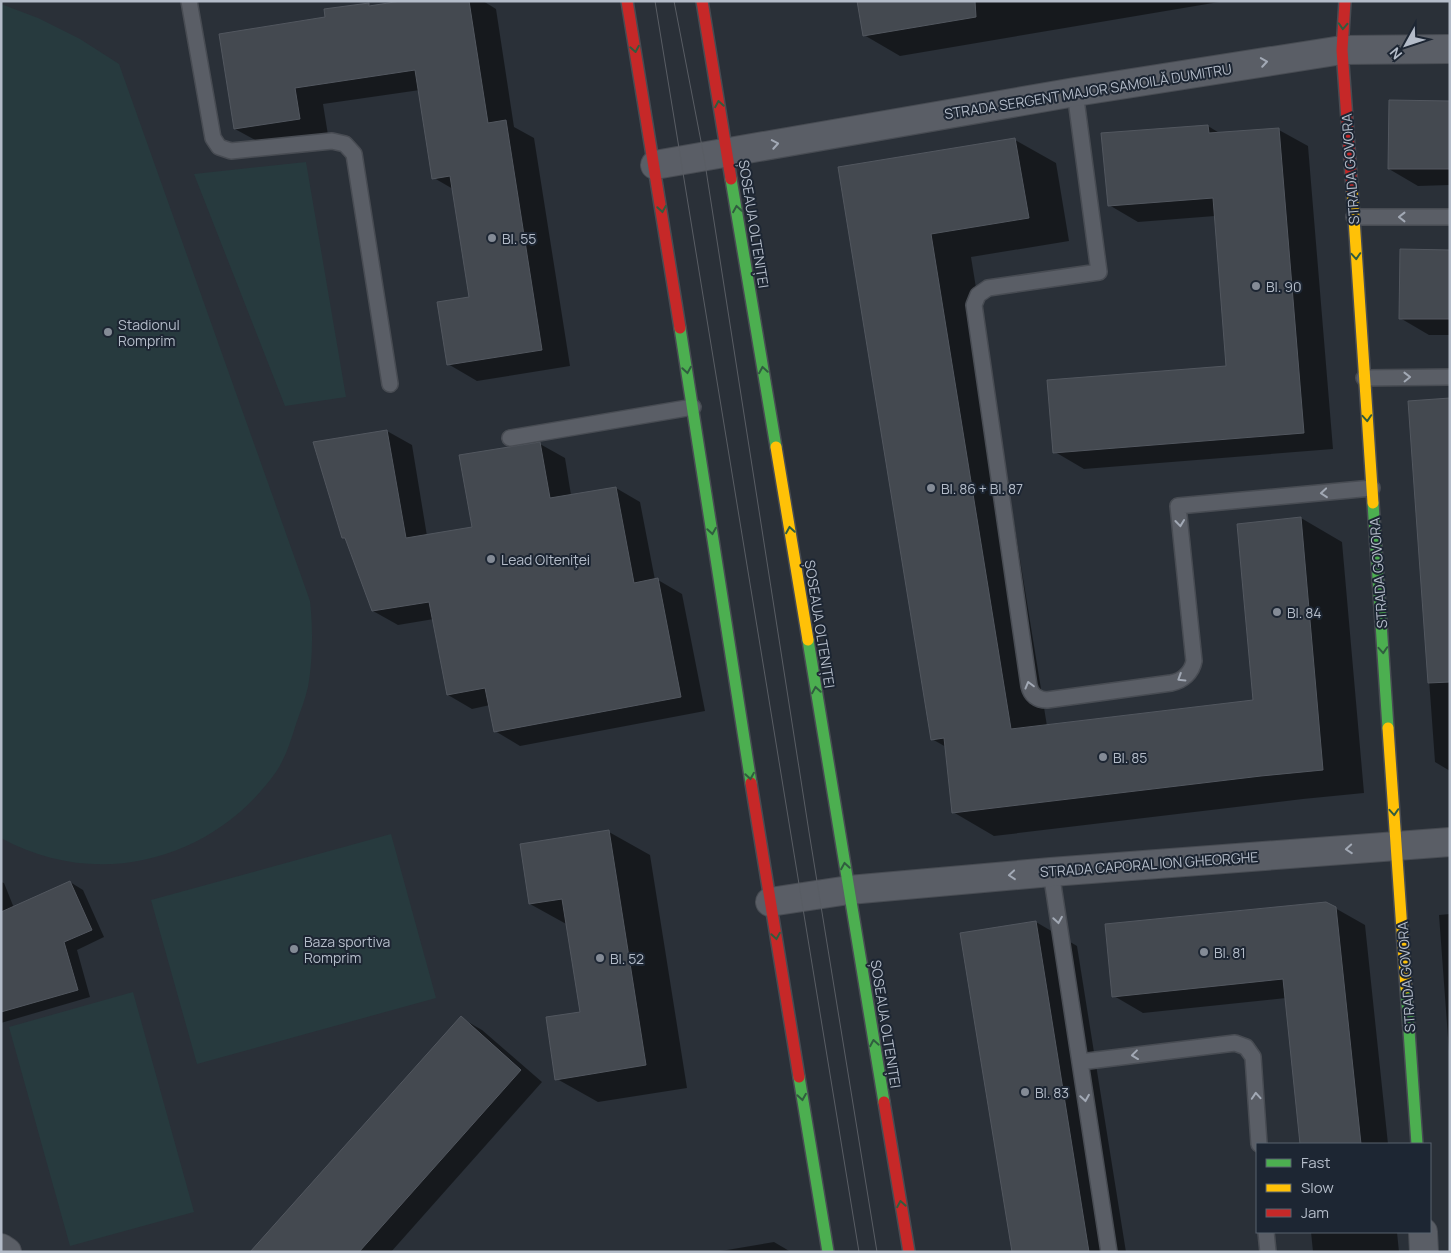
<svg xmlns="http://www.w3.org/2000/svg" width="1451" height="1253" font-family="Manrope,sans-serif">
	<rect width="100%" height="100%" fill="#2a3038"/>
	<!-- green -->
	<path fill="#273a3e" d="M 1,4 L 38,18 L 80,39 L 119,64 L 310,601 C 313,629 313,659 308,687 C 305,700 300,712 296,724 C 291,740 286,757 276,772 C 213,861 97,891 1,838 Z
		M 306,162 L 346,397 L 285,406 L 194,174 Z
		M 391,834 L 436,998 L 197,1064 L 151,900 Z
		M 133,992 L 194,1212 L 70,1246 L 9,1027 Z"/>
	<!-- shadow -->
	<path fill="#0007" d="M 409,1 L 483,1 L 496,9 L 514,127 L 534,138 L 570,366 L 477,381 L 448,364 L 470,298 L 453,189 L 434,178 L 420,90 L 323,104 L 328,135 L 264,145 L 235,129 L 326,18 L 368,4 L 373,7 Z
		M 858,1 L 1225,1 L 900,56 L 864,35 Z
		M 1450,102 L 1450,185 L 1418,186 L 1389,169 Z
		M 1208,126 L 1221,134 L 1279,130 L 1308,146 L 1333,449 L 1084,469 L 1055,452 L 1228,367 L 1215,216 L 1138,222 L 1109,205 Z
		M 1015,140 L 1056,163 L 1069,241 L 971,257 L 1047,726 L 1255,701 L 1301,518 L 1342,542 L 1364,793 L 1303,799 L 994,836 L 953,812 L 946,747 L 932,739 L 840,168 Z
		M 1450,251 L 1450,335 L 1429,335 L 1400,318 Z
		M 1450,399 L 1450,771 L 1435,762 L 1409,402 Z
		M 387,431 L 412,445 L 427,536 L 473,528 L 540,444 L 565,458 L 571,495 L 616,488 L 640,502 L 655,580 L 658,580 L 682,594 L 705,711 L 520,746 L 495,731 L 490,705 L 472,709 L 448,695 L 434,619 L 398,625 L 373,611 L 346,539 L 343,537 L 314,443 Z
		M 609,832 L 650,855 L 687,1088 L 598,1102 L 557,1079 L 581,1013 L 568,925 L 530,904 Z
		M 1,882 L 4,883 L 14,908 L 70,882 L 83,890 L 104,937 L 77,950 L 90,997 L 1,1023 Z
		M 1335,908 L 1365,925 L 1388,1144 L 1301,1144 L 1286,998 L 1143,1013 L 1114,996 Z
		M 1450,914 L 1450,1065 L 1439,915 Z
		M 1036,922 L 1077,946 L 1126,1252 L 1013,1252 Z
		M 461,1018 L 482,1030 L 542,1082 L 391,1252 L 252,1252 Z
		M 1311,1232 L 1397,1232 L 1399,1252 L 1313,1252 Z
		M 774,1242 L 791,1252 L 715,1252 Z"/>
	<!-- building -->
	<path fill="#444950" stroke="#52575f" d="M 401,1 L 469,1 L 488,123 L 506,120 L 542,350 L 447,365 L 437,302 L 469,297 L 450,176 L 432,179 L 415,70 L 295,88 L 300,119 L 234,129 L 219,34 L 325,17 L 324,9 L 369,3 L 369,6 Z
		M 857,1 L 975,1 L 976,17 L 863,36 Z
		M 1389,100 L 1450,101 L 1450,169 L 1388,169 Z
		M 1208,125 L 1209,133 L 1279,128 L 1304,433 L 1053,453 L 1047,380 L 1226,366 L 1213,198 L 1108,206 L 1101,133 Z
		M 1015,138 L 1029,218 L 931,234 L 1011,729 L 1253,700 L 1237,524 L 1301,517 L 1323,770 L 1261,776 L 952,813 L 944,738 L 931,740 L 838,167 Z
		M 1400,249 L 1450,250 L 1450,319 L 1399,319 Z
		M 1450,398 L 1450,682 L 1428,683 L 1408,401 Z
		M 387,430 L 406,538 L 472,527 L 459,455 L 540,442 L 550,498 L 616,487 L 634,583 L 658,578 L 681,697 L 494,732 L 485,688 L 447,695 L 429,602 L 372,611 L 345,538 L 342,538 L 313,442 Z
		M 609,830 L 646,1065 L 555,1080 L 546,1017 L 580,1012 L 562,899 L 529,904 L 520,844 Z
		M 70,881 L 92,930 L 64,942 L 78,990 L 1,1012 L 1,912 Z
		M 1326,902 L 1336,907 L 1361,1144 L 1300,1144 L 1283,979 L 1112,997 L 1105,924 Z
		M 1036,921 L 1089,1252 L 1012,1252 L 960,933 Z
		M 461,1016 L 521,1070 L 359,1252 L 250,1252 Z"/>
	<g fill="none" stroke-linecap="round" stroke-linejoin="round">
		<defs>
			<path id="lane" d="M 189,1 L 213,138 L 219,147 L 231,151 L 332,141 L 345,144 L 354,154 L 390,384
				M 1075,92 L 1099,272 L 988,288 L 978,295 L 974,305 L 1029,686 C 1031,695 1037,700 1047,700 L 1171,683 C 1183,681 1192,672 1194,661 L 1178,506 L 1372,488
				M 1354,217 L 1450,217
				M 1364,378 L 1450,377
				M 510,438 L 693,407
				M 1051,872 L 1109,1252
				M 1080,1062 L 1235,1043 L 1246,1047 L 1253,1057 L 1259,1144
				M 1266,1232 L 1268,1252"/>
			<path id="street" d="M 655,165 L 1075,92 L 1342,50 L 1450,49
				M 770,902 L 849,890 L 1051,872 L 1450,842
				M 1423,1232 L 1424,1252
				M 1,1248 L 7,1252"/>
			<path id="fast" d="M 731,179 L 776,447
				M 680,328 L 751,783
				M 1373,503 L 1388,728
				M 808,640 L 884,1102
				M 1406,988 L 1417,1144
				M 799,1077 L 828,1252"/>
			<path id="slow" d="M 1352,189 L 1373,503
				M 776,447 L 808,640
				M 1388,728 L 1406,988"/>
			<path id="jam" d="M 627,1 L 680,328
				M 702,1 L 731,179
				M 1345,1 L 1342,50 L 1352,189
				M 751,783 L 799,1077
				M 884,1102 L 909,1252"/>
		</defs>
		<!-- lane casing -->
		<use href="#lane" stroke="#484c53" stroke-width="18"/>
		<!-- street casing -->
		<use href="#street" stroke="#484c53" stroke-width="30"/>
		<!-- fast casing -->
		<use href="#fast" stroke="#484c53" stroke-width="14"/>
		<!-- slow casing -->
		<use href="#slow" stroke="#484c53" stroke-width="14"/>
		<!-- jam casing -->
		<use href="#jam" stroke="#484c53" stroke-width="14"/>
		<!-- lane -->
		<use href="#lane" stroke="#5a5e66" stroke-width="15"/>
		<!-- street -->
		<use href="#street" stroke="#5a5e66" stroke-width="28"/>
		<!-- fast -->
		<use href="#fast" stroke="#4caf50" stroke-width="11"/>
		<!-- slow -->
		<use href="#slow" stroke="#ffc107" stroke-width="11"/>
		<!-- jam -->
		<use href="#jam" stroke="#c62828" stroke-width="11"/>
		<!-- tram -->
		<path stroke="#595d64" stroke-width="1" d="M 655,1 L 859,1252
			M 674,1 L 704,157 L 809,832 L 877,1252"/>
	</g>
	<!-- one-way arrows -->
	<defs><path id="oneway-chevron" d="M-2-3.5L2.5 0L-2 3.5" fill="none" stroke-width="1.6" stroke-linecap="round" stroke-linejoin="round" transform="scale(1.25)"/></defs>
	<g stroke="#305d3f">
		<use href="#oneway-chevron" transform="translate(1343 26) rotate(93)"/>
		<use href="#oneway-chevron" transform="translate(635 49) rotate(80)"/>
		<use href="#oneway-chevron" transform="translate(719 104) rotate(-100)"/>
		<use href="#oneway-chevron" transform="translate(662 209) rotate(81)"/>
		<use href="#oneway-chevron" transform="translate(737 209) rotate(-99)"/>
		<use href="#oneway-chevron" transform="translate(1356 256) rotate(86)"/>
		<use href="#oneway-chevron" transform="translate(687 370) rotate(81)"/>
		<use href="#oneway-chevron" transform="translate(763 370) rotate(-99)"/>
		<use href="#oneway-chevron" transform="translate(1367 418) rotate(86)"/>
		<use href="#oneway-chevron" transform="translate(790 530) rotate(-99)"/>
		<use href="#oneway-chevron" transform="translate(712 531) rotate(81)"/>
		<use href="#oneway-chevron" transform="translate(1383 650) rotate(86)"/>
		<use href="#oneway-chevron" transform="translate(816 690) rotate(-99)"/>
		<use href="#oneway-chevron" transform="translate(750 776) rotate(81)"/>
		<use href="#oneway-chevron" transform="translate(1394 812) rotate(86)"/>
		<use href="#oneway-chevron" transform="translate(845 866) rotate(-99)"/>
		<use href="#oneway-chevron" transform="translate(776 936) rotate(81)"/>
		<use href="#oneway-chevron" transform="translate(874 1043) rotate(-100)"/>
		<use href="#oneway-chevron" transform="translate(802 1097) rotate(81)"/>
		<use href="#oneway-chevron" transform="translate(901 1204) rotate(-100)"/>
	</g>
	<g stroke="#a2a9b5">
		<use href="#oneway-chevron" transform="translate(1264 62) rotate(-9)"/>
		<use href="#oneway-chevron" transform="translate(775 144) rotate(-10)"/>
		<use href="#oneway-chevron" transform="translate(1402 217) rotate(180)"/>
		<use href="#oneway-chevron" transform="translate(1407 377) rotate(-1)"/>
		<use href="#oneway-chevron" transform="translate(1324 493) rotate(175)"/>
		<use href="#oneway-chevron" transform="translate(1180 523) rotate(84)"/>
		<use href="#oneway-chevron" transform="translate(1181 678) rotate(148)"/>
		<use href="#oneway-chevron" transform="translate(1029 685) rotate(-105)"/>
		<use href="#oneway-chevron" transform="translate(1349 849) rotate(176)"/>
		<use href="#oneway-chevron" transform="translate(1012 875) rotate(175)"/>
		<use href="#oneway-chevron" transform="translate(1058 920) rotate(81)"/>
		<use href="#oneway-chevron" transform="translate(1135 1055) rotate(173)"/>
		<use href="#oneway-chevron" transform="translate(1256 1096) rotate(-94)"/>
		<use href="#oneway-chevron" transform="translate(1085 1098) rotate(81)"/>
	</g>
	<!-- markers -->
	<g fill="#848b96" stroke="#1d2633" stroke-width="2">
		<circle cx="492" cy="238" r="5"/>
		<circle cx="1256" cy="286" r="5"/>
		<circle cx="108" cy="332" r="5"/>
		<circle cx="931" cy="488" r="5"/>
		<circle cx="491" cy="559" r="5"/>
		<circle cx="1277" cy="612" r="5"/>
		<circle cx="1103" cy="757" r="5"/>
		<circle cx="294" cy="949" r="5"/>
		<circle cx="1204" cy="952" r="5"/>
		<circle cx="600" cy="958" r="5"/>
		<circle cx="1025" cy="1092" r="5"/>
	</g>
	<g text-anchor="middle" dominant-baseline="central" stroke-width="4" stroke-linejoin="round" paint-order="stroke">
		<!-- street labels -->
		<g font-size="14" fill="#b4bcc9" stroke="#1d2633">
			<text transform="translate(1088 91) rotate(-9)">STRADA SERGENT MAJOR SAMOILĂ DUMITRU</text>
			<text transform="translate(1350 169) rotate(-94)">STRADA GOVORA</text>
			<text transform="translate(754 224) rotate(81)">ȘOSEAUA OLTENIȚEI</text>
			<text transform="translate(1378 573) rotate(-94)">STRADA GOVORA</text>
			<text transform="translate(820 624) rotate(81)">ȘOSEAUA OLTENIȚEI</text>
			<text transform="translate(1149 864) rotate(-4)">STRADA CAPORAL ION GHEORGHE</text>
			<text transform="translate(1406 977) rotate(-94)">STRADA GOVORA</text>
			<text transform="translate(886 1024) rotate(81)">ȘOSEAUA OLTENIȚEI</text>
		</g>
		<!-- poi labels -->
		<g font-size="14" fill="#b4bcc9" stroke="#1d2633" text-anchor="start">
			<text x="502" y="238">Bl. 55</text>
			<text x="1266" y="286">Bl. 90</text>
			<text x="118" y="324">Stadionul<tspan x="118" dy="16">Romprim</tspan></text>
			<text x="941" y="488">Bl. 86 + Bl. 87</text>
			<text x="501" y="559">Lead Olteniței</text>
			<text x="1287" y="612">Bl. 84</text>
			<text x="1113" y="757">Bl. 85</text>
			<text x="304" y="941">Baza sportiva<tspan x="304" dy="16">Romprim</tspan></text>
			<text x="1214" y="952">Bl. 81</text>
			<text x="610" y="958">Bl. 52</text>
			<text x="1035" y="1092">Bl. 83</text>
		</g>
	</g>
	<!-- border -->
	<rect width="1451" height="1253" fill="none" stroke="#b4bcc9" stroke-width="5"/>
	<!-- legend -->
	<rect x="1256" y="1143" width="175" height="90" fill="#1d2633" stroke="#59626f"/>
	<rect x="1266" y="1159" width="25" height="8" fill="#4caf50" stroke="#59626f"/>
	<text x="1301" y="1168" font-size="15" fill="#b4bcc9">Fast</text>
	<rect x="1266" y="1184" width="25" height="8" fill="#ffc107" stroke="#59626f"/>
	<text x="1301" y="1193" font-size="15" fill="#b4bcc9">Slow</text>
	<rect x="1266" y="1209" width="25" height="8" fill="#c62828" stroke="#59626f"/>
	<text x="1301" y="1218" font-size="15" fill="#b4bcc9">Jam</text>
	<!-- north arrow -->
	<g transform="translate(1406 45) rotate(230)" stroke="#1d2633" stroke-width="4" paint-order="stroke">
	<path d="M0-4L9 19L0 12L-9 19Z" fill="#b4bcc9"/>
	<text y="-8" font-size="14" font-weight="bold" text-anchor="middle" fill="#b4bcc9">N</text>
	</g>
</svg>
